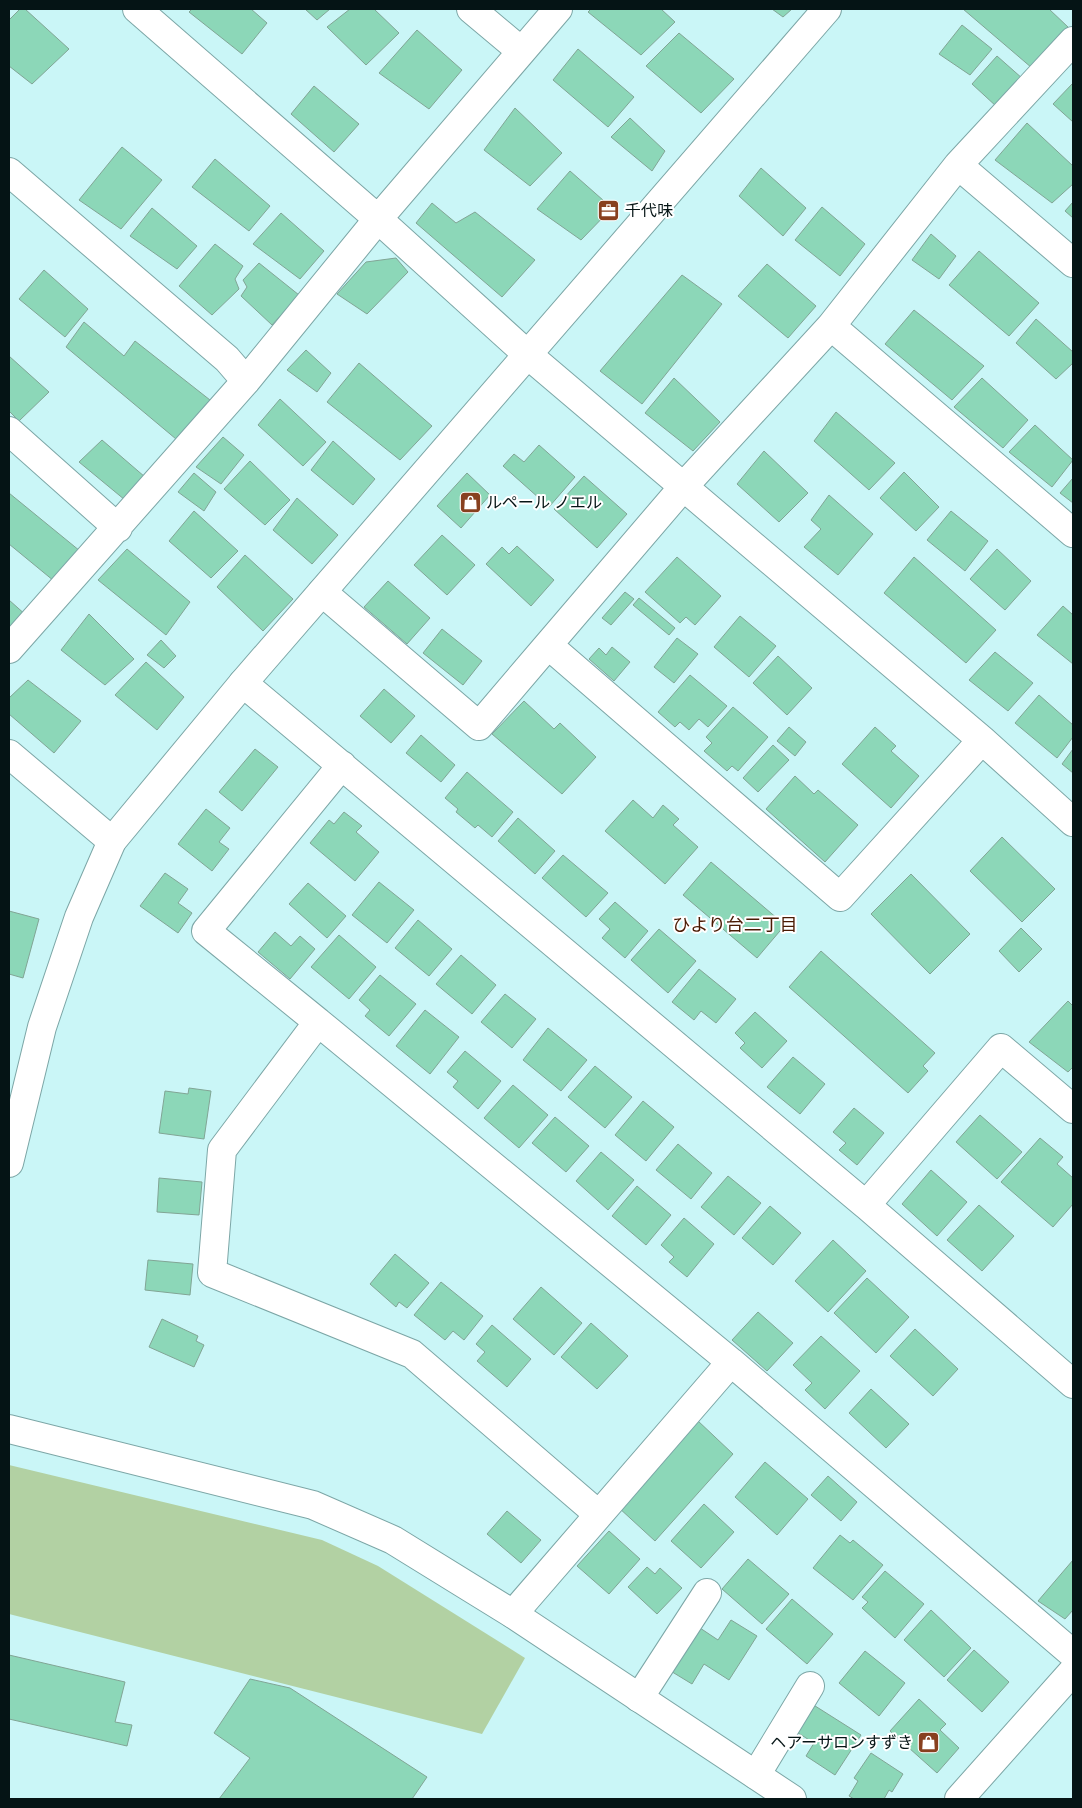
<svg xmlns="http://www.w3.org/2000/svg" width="1082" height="1808" font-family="'Roboto Serif','Noto Sans JP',serif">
	<rect width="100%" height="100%" fill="#caf6f7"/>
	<!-- green -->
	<path fill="#b2d1a3" d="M 9,1465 L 322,1540 L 378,1566 L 525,1658 L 482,1734 L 9,1614 Z"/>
	<!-- building -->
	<path fill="#8cd7b8" stroke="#81a595" d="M 20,9 L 25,9 L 69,49 L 32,84 L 9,66 L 9,20 Z
		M 192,9 L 251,9 L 267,23 L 242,54 L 189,12 Z
		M 305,9 L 330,9 L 317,20 Z
		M 350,9 L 374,9 L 399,33 L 366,65 L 327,27 Z
		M 591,9 L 661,9 L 675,22 L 641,55 L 588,12 Z
		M 772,9 L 792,9 L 783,17 Z
		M 963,9 L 1049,9 L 1068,27 L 1032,68 Z
		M 962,25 L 992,49 L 970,75 L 939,54 Z
		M 417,30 L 462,70 L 429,109 L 379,73 Z
		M 679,33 L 734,79 L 701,113 L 646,66 Z
		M 578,49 L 634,97 L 608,127 L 553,80 Z
		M 997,56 L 1023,79 L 997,107 L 972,84 Z
		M 1073,83 L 1073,122 L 1053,104 Z
		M 314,86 L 359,124 L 334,152 L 291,114 Z
		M 515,108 L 562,153 L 530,186 L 484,150 Z
		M 630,118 L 665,151 L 652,171 L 611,137 Z
		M 1027,123 L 1073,166 L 1073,184 L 1052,203 L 995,160 Z
		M 122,147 L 162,180 L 121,229 L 79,200 Z
		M 215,159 L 270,206 L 249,231 L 192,187 Z
		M 761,168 L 806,208 L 783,236 L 739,196 Z
		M 570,171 L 612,208 L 581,240 L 537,209 Z
		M 1073,202 L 1073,218 L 1065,211 Z
		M 432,203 L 456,223 L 475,212 L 535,260 L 502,297 L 416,223 Z
		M 822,207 L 865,244 L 840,276 L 795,240 Z
		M 152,208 L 197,246 L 177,269 L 130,236 Z
		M 281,213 L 324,251 L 300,279 L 253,244 Z
		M 931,234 L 956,256 L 939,279 L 912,260 Z
		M 215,244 L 243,266 L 235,279 L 239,289 L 212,315 L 179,286 Z
		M 979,251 L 1039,303 L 1009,336 L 949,285 Z
		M 396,258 L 408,272 L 367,314 L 337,294 L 366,262 Z
		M 259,263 L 299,295 L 272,325 L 241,296 L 247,287 L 243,280 Z
		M 767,264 L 816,306 L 788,338 L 738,296 Z
		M 44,270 L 88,309 L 65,337 L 19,299 Z
		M 682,275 L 722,304 L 642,404 L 600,371 Z
		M 914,310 L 984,366 L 952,400 L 885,344 Z
		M 1036,319 L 1073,352 L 1073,363 L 1056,379 L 1016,343 Z
		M 84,322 L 124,356 L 135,341 L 210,400 L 176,439 L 66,347 Z
		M 306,350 L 331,373 L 317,392 L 287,370 Z
		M 9,356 L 49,392 L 19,421 L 9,411 Z
		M 359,363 L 432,426 L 400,460 L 327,402 Z
		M 674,378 L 720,422 L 693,451 L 645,413 Z
		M 982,378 L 1028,420 L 1003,448 L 954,407 Z
		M 280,399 L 326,442 L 303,466 L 258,425 Z
		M 836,412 L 895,463 L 869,490 L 814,441 Z
		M 1035,425 L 1073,460 L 1052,487 L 1009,452 Z
		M 223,437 L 244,455 L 221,484 L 196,467 Z
		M 102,440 L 145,477 L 125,500 L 79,462 Z
		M 333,441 L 375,479 L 353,505 L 311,470 Z
		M 539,445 L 575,477 L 549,507 L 503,466 L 514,454 L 524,462 Z
		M 764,451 L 808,493 L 779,522 L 737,484 Z
		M 250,461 L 290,500 L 265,525 L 224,489 Z
		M 904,472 L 939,507 L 916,531 L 880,498 Z
		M 194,473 L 216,492 L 204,511 L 178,492 Z
		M 467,473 L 490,495 L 461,528 L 437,506 Z
		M 584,476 L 627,514 L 597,548 L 554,509 Z
		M 1073,478 L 1073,503 L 1060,493 Z
		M 9,493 L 80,551 L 54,581 L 9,544 Z
		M 829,495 L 873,534 L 838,575 L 804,547 L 821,529 L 811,520 Z
		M 297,498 L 338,535 L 312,564 L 273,530 Z
		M 194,511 L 238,551 L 211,578 L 169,541 Z
		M 951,511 L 988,541 L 965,571 L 927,540 Z
		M 442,535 L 475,565 L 447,595 L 414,565 Z
		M 517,546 L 554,580 L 531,606 L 486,564 L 502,547 L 509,554 Z
		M 127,549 L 190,602 L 166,635 L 98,580 Z
		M 997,549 L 1031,581 L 1005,610 L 970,579 Z
		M 245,555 L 293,599 L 263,631 L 217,587 Z
		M 677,557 L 721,596 L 695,625 L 686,617 L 680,623 L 645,592 Z
		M 914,557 L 996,630 L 966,663 L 884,593 Z
		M 388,581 L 430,618 L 407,644 L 364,607 Z
		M 625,592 L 634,599 L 611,625 L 602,618 Z
		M 639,598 L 675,628 L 669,635 L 633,605 Z
		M 9,600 L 27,616 L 9,634 Z
		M 1063,606 L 1073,615 L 1073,664 L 1037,635 Z
		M 89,614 L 134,659 L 105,685 L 61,650 Z
		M 740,616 L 776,646 L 749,677 L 714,647 Z
		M 442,629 L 482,661 L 463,685 L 423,653 Z
		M 677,638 L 698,654 L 674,683 L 654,667 Z
		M 161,640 L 176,656 L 164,668 L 147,655 Z
		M 612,647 L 630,662 L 614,681 L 589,659 L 599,648 L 606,655 Z
		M 995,652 L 1033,683 L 1008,711 L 969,680 Z
		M 778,656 L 812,688 L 787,715 L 753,683 Z
		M 146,662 L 184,697 L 157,730 L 115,695 Z
		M 690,675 L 727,706 L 708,727 L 699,719 L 689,730 L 680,722 L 675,727 L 658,712 Z
		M 28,680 L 81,721 L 54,753 L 9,714 L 9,698 Z
		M 384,689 L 415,716 L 391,743 L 360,716 Z
		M 1039,695 L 1073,725 L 1073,737 L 1057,758 L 1015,723 Z
		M 524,701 L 554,729 L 560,723 L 596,757 L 562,794 L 492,734 Z
		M 733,707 L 768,737 L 738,771 L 732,766 L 727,771 L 704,751 L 712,743 L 706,737 Z
		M 789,727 L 806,742 L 795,756 L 777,741 Z
		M 875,727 L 896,746 L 891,751 L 919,776 L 891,808 L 842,764 Z
		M 421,735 L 455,765 L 441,782 L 406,753 Z
		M 773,745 L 789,760 L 758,792 L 743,778 Z
		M 255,749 L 278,767 L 242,811 L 219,792 Z
		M 1073,749 L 1073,773 L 1062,764 Z
		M 467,772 L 513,812 L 492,837 L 478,825 L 475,828 L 456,812 L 458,809 L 445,798 Z
		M 795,776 L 814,794 L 818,790 L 858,825 L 825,862 L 766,809 Z
		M 633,800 L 653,818 L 663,805 L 679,819 L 673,825 L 698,847 L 665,884 L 605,831 Z
		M 206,809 L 230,828 L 219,842 L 229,849 L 212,871 L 178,844 Z
		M 344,812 L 362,826 L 356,832 L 379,852 L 355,881 L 310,843 L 329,820 L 334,824 Z
		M 518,818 L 555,851 L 535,874 L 498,841 Z
		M 1002,837 L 1055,889 L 1022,922 L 970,871 Z
		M 563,855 L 608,893 L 586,917 L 542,878 Z
		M 711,862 L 785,925 L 757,958 L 683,895 Z
		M 165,873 L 188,889 L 178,903 L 192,913 L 178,933 L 140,906 Z
		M 911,874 L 970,934 L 930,974 L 871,914 Z
		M 379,882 L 414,910 L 387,943 L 352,915 Z
		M 308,883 L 346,916 L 327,938 L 289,904 Z
		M 615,902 L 648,931 L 625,958 L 602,938 L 610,929 L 599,919 Z
		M 9,911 L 39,919 L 23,978 L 9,974 Z
		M 418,920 L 452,949 L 429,976 L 395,948 Z
		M 1021,928 L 1042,949 L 1019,972 L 999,951 Z
		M 659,929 L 696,961 L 668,993 L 631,960 Z
		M 275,932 L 291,946 L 300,936 L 315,949 L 290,979 L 258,952 Z
		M 339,935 L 376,967 L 349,999 L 311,967 Z
		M 821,951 L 935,1053 L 923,1066 L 928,1071 L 908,1093 L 789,987 Z
		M 461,955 L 496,985 L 472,1014 L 436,984 Z
		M 699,969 L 736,999 L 716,1023 L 701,1011 L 694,1020 L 672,1002 Z
		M 380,975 L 416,1004 L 389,1036 L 365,1016 L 370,1010 L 359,1000 Z
		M 505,994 L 536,1019 L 512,1048 L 481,1022 Z
		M 1068,1001 L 1073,1006 L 1073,1067 L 1068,1072 L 1029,1042 Z
		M 425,1010 L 459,1037 L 430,1074 L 396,1046 Z
		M 755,1012 L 787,1041 L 762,1068 L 740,1048 L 745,1043 L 735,1033 Z
		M 548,1028 L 587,1060 L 561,1091 L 523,1060 Z
		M 465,1051 L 501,1081 L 478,1109 L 453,1087 L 458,1081 L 447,1072 Z
		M 793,1057 L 825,1084 L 800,1114 L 767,1087 Z
		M 595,1066 L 632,1097 L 605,1128 L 568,1097 Z
		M 513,1085 L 548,1115 L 519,1148 L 484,1118 Z
		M 189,1088 L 211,1091 L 204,1139 L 159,1133 L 165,1091 L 188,1094 Z
		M 643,1101 L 674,1127 L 646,1161 L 615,1135 Z
		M 854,1108 L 884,1133 L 857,1165 L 839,1150 L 846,1143 L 833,1132 Z
		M 980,1115 L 1022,1152 L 997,1179 L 956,1142 Z
		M 555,1117 L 589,1146 L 566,1172 L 532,1143 Z
		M 1040,1138 L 1063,1157 L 1057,1164 L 1073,1178 L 1073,1204 L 1053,1227 L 1001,1182 Z
		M 678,1144 L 712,1173 L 691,1199 L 656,1170 Z
		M 601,1152 L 634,1180 L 608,1210 L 576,1181 Z
		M 931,1170 L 967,1202 L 937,1236 L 902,1204 Z
		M 728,1176 L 761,1203 L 734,1235 L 701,1207 Z
		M 159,1178 L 202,1182 L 199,1215 L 157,1212 Z
		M 637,1186 L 671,1215 L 646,1245 L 612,1216 Z
		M 979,1205 L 1014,1236 L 982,1271 L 947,1240 Z
		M 770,1206 L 801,1233 L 773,1265 L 742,1238 Z
		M 684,1218 L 714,1244 L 687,1277 L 669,1262 L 674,1257 L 661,1245 Z
		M 833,1240 L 866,1271 L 828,1312 L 795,1281 Z
		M 395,1254 L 429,1283 L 407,1308 L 399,1302 L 396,1307 L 370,1284 Z
		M 148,1260 L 193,1264 L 190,1295 L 145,1290 Z
		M 867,1278 L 909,1317 L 876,1353 L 834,1313 Z
		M 441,1282 L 483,1316 L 464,1340 L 453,1331 L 445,1340 L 414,1315 Z
		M 541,1287 L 582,1323 L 554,1355 L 513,1319 Z
		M 758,1312 L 793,1343 L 767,1371 L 732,1340 Z
		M 162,1319 L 198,1336 L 196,1341 L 204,1345 L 194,1367 L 149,1347 Z
		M 591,1323 L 628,1356 L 597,1389 L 561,1357 Z
		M 492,1325 L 531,1359 L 507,1387 L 477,1361 L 485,1352 L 476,1344 Z
		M 915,1329 L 958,1369 L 933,1396 L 890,1356 Z
		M 821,1336 L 860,1371 L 825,1409 L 805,1390 L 812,1383 L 793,1365 Z
		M 871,1389 L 909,1424 L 886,1448 L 849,1413 Z
		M 697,1420 L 733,1454 L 655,1541 L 618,1507 Z
		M 765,1462 L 808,1499 L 777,1535 L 735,1497 Z
		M 828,1476 L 857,1502 L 841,1521 L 811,1495 Z
		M 704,1504 L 734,1532 L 701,1568 L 671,1541 Z
		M 507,1511 L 541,1540 L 521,1563 L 487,1534 Z
		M 609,1531 L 640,1559 L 609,1594 L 577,1566 Z
		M 840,1535 L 850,1543 L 853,1540 L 883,1565 L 853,1600 L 813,1568 Z
		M 748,1559 L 789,1594 L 762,1624 L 722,1589 Z
		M 1073,1560 L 1073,1610 L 1065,1619 L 1038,1601 Z
		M 647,1567 L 655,1574 L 660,1568 L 682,1588 L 657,1614 L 628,1587 Z
		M 885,1571 L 924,1604 L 895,1638 L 862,1608 L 868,1602 L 862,1597 Z
		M 792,1599 L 833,1634 L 807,1664 L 766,1629 Z
		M 931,1610 L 971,1648 L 944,1677 L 904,1640 Z
		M 731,1620 L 757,1636 L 729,1680 L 704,1664 L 692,1684 L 669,1670 L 697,1626 L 718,1640 Z
		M 974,1650 L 1009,1682 L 982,1712 L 947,1680 Z
		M 865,1651 L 905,1683 L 879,1716 L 839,1683 Z
		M 9,1655 L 125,1682 L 115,1722 L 132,1725 L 127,1746 L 9,1719 Z
		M 250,1679 L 290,1688 L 427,1777 L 412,1799 L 219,1799 L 250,1758 L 214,1733 Z
		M 919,1699 L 946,1724 L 940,1730 L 959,1748 L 937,1773 L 890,1731 Z
		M 812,1704 L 861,1735 L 835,1775 L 806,1756 L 814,1743 L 795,1731 Z
		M 871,1753 L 903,1774 L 892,1792 L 889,1790 L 884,1799 L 854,1799 L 849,1796 L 858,1781 L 854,1778 Z"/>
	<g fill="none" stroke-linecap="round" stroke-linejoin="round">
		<defs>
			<path id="street" d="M 137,9 L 378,219 L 527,354 L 982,740 L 1073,822
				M 471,9 L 521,51
				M 958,165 L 1073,263
				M 9,172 L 227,359 L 246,381
				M 831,326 L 1073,533
				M 9,431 L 118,528
				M 322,592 L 479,726 L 548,645
				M 9,649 L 246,381 L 378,219 L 558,9
				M 243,683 L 866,1205
				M 982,740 L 840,897 L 548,645 L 684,486 L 831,326 L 958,165 L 1073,41
				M 9,754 L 112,841
				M 318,1022 L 206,931 L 342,765
				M 1073,1109 L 1001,1048 L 866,1205 L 1073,1384
				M 598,1514 L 412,1354 L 212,1273 L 222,1150 L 318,1022 L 731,1362
				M 513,1614 L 731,1362 L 1073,1654
				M 639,1698 L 707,1593
				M 756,1775 L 810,1686
				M 959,1799 L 1073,1671"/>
			<path id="secondary" d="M 9,1163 L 42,1027 L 79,917 L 112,841 L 243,683 L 827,9
				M 9,1429 L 313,1505 L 393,1540 L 513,1614 L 792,1799"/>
		</defs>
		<!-- street casing -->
		<use href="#street" stroke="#7ca6a6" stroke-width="30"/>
		<!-- secondary casing -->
		<use href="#secondary" stroke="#7ca6a6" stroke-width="30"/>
		<!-- street -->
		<use href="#street" stroke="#fff" stroke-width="28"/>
		<!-- secondary -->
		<use href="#secondary" stroke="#fff" stroke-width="28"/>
	</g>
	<!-- icons -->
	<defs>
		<symbol id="office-square" viewBox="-11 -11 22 22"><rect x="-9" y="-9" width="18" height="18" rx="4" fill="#88401f" stroke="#fff"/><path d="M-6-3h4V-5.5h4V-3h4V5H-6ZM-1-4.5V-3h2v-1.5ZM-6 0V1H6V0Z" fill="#fff"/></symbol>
		<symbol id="shop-square" viewBox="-11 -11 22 22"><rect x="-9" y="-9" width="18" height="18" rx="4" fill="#88401f" stroke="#fff"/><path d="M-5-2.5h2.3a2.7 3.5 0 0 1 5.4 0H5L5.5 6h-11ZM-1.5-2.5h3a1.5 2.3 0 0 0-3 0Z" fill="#fff"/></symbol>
	</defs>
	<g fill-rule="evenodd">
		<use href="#office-square" x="596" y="198" width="25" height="25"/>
		<use href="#shop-square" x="458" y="490" width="25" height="25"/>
		<use href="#shop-square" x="916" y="1730" width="25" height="25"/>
	</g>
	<g text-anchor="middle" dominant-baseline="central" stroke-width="4" stroke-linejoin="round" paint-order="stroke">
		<!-- poi labels -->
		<g font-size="16" fill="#051415" stroke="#fff" text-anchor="start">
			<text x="625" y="210">千代味</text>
			<text x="486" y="502">ルペール ノエル</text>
			<text x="913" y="1742" text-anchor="end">ヘアーサロンすずき</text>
		</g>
		<!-- neighbourhood labels -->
		<g font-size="18" fill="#4a1a03" stroke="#fff">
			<text x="735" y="924">ひより台二丁目</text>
		</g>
	</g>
	<!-- border -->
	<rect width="1082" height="1808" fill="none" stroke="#051415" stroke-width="20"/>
</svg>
